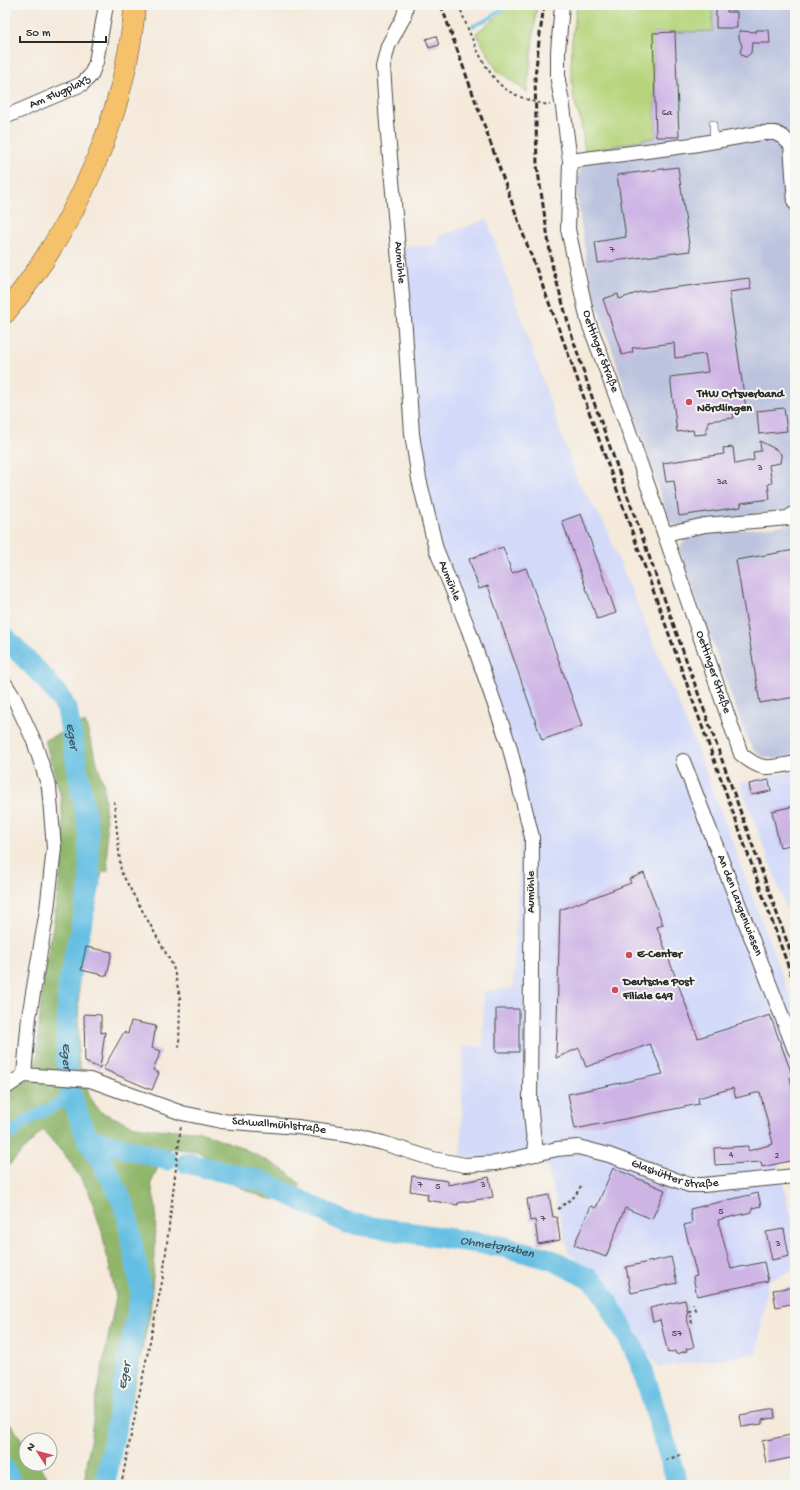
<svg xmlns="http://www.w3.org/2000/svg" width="800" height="1490" font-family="'Gochi Hand',sans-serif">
	<rect width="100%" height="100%" fill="#f6f6f2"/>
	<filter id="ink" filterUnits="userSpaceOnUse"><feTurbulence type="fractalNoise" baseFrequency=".025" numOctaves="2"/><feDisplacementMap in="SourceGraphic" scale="8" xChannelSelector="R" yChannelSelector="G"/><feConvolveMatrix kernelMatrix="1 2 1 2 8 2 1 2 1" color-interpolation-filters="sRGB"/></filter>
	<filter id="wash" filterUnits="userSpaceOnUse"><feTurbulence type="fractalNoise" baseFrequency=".012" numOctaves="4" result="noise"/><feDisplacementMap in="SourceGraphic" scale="16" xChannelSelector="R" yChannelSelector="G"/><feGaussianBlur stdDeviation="0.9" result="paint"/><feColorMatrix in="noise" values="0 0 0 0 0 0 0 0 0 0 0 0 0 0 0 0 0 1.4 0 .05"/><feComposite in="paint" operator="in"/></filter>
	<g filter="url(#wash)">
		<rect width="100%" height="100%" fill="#f5e9da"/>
		<!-- built -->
		<path fill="#d2d9f9" d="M 487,219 L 578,482 L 603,521 L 698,751 L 795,1010 L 795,1150 L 776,1154 L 795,1232 L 795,1269 L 768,1281 L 757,1354 L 659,1367 L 610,1305 L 597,1278 L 569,1253 L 547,1166 L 461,1156 L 463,1046 L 483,1047 L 484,991 L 513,988 L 523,785 L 427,512 L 402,247 L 438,245 L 438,237 Z
			M 795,771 L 795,932 L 740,783 Z"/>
		<!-- industrial -->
		<path fill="#bcc3de" d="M 712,5 L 795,5 L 795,508 L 677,526 L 670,523 L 593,293 L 587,262 L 577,198 L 577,182 L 585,152 L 656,137 L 653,33 L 712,31 Z
			M 795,524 L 795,756 L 775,759 L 761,756 L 753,749 L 747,739 L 680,553 L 681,544 L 686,538 L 692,535 Z"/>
		<!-- green -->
		<path fill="#b6d47b" stroke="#708053" d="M 512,5 L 537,5 L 527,92 L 497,70 L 476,33 Z
			M 577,5 L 712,5 L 713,31 L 653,33 L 656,137 L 585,152 L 581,122 L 574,100 L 571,72 L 572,41 Z"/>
		<!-- forest -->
		<path fill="#90b66b" stroke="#5e704b" d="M 85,722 L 104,786 L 108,871 L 102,872 L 79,962 L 78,1060 L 90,1097 L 100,1112 L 135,1126 L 156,1129 L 198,1131 L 241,1147 L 284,1170 L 300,1184 L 294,1200 L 284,1201 L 265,1198 L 233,1184 L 210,1159 L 197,1151 L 171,1148 L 158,1167 L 151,1183 L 156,1208 L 155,1251 L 150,1313 L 113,1485 L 84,1485 L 95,1406 L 116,1297 L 102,1232 L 89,1192 L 69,1160 L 43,1130 L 5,1169 L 5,1090 L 27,1081 L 38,1057 L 38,1035 L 44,977 L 55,914 L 64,847 L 61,797 L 45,740 Z
			M 5,1419 L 10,1423 L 26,1446 L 26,1464 L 38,1464 L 47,1476 L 50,1485 L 5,1485 Z"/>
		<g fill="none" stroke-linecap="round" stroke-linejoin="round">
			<!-- stream -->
			<path stroke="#65bfe3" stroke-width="3.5" d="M 473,26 L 490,18 L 507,5"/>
			<!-- canal -->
			<path stroke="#65bfe3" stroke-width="12" d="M 5,1139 L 27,1120 L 62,1102 L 72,1098
				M 5,1462 L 19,1485"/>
			<!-- river -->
			<g stroke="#65bfe3" stroke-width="21">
				<path id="s1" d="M 5,637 C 26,661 51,681 67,709 L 88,829 L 90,885 L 68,985 L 66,1060 L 72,1098 L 87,1138 L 111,1178 L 126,1210 L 141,1291 L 105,1485"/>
				<path d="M 87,1138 L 167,1160"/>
				<path id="s2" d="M 187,1163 L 262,1181 L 347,1223 L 504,1247 L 543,1257 L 557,1262 L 591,1280 L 599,1287 L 631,1343 L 641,1364 L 678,1485"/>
			</g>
		</g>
		<g id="blocks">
			<!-- building -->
			<path fill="#cdb4e5" d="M 716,5 L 727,5 L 727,12 L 737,12 L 737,28 L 716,28 Z
				M 756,30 L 769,30 L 770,43 L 752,43 L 751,53 L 746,57 L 743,56 L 740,52 L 742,46 L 739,38 L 739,31 L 756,32 Z
				M 675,32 L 679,137 L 656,137 L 653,33 Z
				M 436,36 L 439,45 L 429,48 L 426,39 Z
				M 678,167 L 690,251 L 598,263 L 595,242 L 626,237 L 617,175 Z
				M 749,278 L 751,289 L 729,292 L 746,409 L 733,411 L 734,418 L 708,421 L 708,428 L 706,428 L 706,434 L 694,435 L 693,430 L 677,432 L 670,377 L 708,372 L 705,354 L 675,358 L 674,343 L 632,348 L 633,352 L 622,355 L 603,299 L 618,294 L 619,299 L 640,292 Z
				M 784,408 L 787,431 L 759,434 L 757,411 Z
				M 760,441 L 777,450 L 781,454 L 781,457 L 780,463 L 769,465 L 772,483 L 768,484 L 770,499 L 741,503 L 741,507 L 679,516 L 674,481 L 666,482 L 663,463 L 724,454 L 723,448 L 733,447 L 735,464 L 754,460 L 753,452 L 761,451 Z
				M 581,514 L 616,613 L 597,619 L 562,521 Z
				M 503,547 L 512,573 L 526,568 L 582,726 L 542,740 L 488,586 L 479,589 L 469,559 Z
				M 795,550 L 795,697 L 760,703 L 736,560 Z
				M 769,780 L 771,791 L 751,795 L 749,784 Z
				M 795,806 L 795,844 L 780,847 L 772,811 Z
				M 644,873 L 663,925 L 657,927 L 698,1038 L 770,1015 L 793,1077 L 790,1077 L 795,1101 L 795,1160 L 762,1167 L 761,1162 L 715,1165 L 714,1148 L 748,1146 L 748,1151 L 773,1144 L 760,1092 L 736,1098 L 733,1088 L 698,1098 L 699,1104 L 575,1129 L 568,1094 L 663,1074 L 650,1044 L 586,1067 L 579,1048 L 556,1058 L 560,910 L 631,883 L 629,879 Z
				M 86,947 L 112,952 L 107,976 L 81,970 Z
				M 496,1009 L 519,1009 L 519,1052 L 496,1052 Z
				M 84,1014 L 101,1015 L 101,1033 L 105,1032 L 100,1068 L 85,1062 Z
				M 131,1021 L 156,1026 L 152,1048 L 161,1051 L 153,1070 L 159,1073 L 152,1090 L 103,1069 L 124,1032 L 128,1034 Z
				M 613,1168 L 665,1190 L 652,1219 L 625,1208 L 606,1257 L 574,1245 L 591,1206 L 596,1208 Z
				M 412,1176 L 448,1181 L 448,1185 L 489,1177 L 493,1197 L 458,1203 L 458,1205 L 427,1200 L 428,1194 L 410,1191 Z
				M 758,1193 L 761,1206 L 752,1208 L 752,1212 L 718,1220 L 731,1269 L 764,1262 L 768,1281 L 697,1296 L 693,1277 L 697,1276 L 684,1225 L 692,1223 L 690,1209 Z
				M 549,1195 L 553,1217 L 557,1217 L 560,1240 L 538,1244 L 535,1220 L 530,1221 L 527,1199 Z
				M 784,1229 L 789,1256 L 772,1260 L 766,1232 Z
				M 671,1257 L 677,1283 L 631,1293 L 626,1267 Z
				M 795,1287 L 795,1303 L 776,1307 L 773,1290 Z
				M 685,1300 L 688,1314 L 686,1314 L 694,1347 L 686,1349 L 687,1351 L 676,1354 L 675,1351 L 668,1353 L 660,1320 L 653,1322 L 650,1308 Z
				M 774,1409 L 775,1418 L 762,1420 L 762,1424 L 742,1427 L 740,1415 Z
				M 795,1434 L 795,1457 L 766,1463 L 762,1441 Z"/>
		</g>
	</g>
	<g filter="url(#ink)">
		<use href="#blocks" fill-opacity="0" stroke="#494845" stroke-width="1"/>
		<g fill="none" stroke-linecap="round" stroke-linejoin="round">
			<defs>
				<path id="service" d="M 713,124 L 714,141"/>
				<g id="minor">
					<path id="s3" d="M 406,5 L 404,16 L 388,46 L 383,66 L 386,111 L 405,330 L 412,434 L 419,479 L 436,549 L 468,628 L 509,745 L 532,837 L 530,1101 L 533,1133 L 537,1154"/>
					<path id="s4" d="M 562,5 L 558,51 L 558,81 L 563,107 L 570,161 L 568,229 L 588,321 L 624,417 L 741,754 C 762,772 769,768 795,763"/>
					<path id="s5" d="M 5,117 L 82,84 L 91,75 L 96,62 L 106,5"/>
					<path d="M 570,161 L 692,145 L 761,133 L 775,133 L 783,137 L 791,145 L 795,203"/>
					<path d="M 665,534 L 705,525 L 788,518 L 795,513"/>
					<path d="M 5,684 L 14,698 L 34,741 L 49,787 L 54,848 L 47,910 L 29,1017 L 24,1075"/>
					<path id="s6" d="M 683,761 L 795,1050"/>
					<path id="s7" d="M 5,1088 L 24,1075 L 90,1080 L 182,1113 L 221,1121 L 298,1127 L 347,1134 L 383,1143 L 433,1159 L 465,1165 L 496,1163 L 557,1149 L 578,1147 L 609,1155 L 689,1185 L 703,1185 L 795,1176"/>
				</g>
				<path id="primary" d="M 5,313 C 76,226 125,118 135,5"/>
			</defs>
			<!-- service casing -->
			<use href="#service" stroke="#494845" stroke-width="8"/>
			<!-- minor casing -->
			<use href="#minor" stroke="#494845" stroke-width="16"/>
			<!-- primary casing -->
			<use href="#primary" stroke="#494845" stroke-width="22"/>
			<!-- path -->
			<path stroke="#494845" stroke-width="2" stroke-dasharray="3 3" stroke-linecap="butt" d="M 459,5 C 468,30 483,71 504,88 C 517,97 534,103 550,105
				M 460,8 L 468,5
				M 114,801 L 121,872 L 173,966 L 180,997 L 179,1048
				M 558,1209 L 575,1196 L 582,1184
				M 692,1323 L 689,1311 L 695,1310 L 693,1304
				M 666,1460 L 683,1454
				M 121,1485 L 163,1277 L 181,1125"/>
			<!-- service -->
			<use href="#service" stroke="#fff" stroke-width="7"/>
			<!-- minor -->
			<use href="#minor" stroke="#fff" stroke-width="14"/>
			<!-- primary -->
			<use href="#primary" stroke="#f5c16b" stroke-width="21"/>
			<!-- rail -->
			<path stroke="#2b2b2b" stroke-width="3" stroke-dasharray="6 3" stroke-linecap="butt" d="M 441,5 L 525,239 L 569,356 L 795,985
				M 544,5 L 539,41 L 535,77 L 537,165 L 552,265 L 571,333 L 591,394 L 795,964"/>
		</g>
	</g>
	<!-- markers -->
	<g fill="#d1495b" stroke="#f6f6f2" stroke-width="1.5">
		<circle cx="689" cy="402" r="4"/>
		<circle cx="629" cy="955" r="4"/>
		<circle cx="615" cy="990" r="4"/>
	</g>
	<g text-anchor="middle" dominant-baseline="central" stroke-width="4" stroke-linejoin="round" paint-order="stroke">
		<!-- number labels -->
		<g font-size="10" fill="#544d5a">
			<text x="667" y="113">6a</text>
			<text x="612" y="250">7</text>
			<text x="760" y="468">3</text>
			<text x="722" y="482">3a</text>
			<text x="731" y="1155">4</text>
			<text x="777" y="1156">2</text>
			<text x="420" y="1185">7</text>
			<text x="483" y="1185">3</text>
			<text x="438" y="1187">5</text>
			<text x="721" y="1212">5</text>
			<text x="543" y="1219">7</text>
			<text x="778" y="1244">3</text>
			<text x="677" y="1334">57</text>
		</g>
		<!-- street labels -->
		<g font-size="12" fill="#2b2b2b" stroke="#f6f6f2">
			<text stroke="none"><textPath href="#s5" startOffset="60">Am Flugplatz</textPath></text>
			<text stroke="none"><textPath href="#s3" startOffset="263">Aumühle</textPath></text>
			<text stroke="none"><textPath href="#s4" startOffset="352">Oettinger Straße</textPath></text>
			<text stroke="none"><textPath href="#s3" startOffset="587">Aumühle</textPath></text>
			<text stroke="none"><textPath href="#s4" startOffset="692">Oettinger Straße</textPath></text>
			<text transform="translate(532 892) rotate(-90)">Aumühle</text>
			<text stroke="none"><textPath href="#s6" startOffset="155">An den Langenwiesen</textPath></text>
			<text stroke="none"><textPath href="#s7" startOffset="285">Schwallmühlstraße</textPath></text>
			<text stroke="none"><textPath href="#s7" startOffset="692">Glashütter Straße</textPath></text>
		</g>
		<!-- poi labels -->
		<g font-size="12" font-weight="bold" fill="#2b2b2b" stroke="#f6f6f2" text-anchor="start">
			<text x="697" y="395">THW Ortsverband<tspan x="697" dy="14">Nördlingen</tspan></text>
			<text x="637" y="955">E-Center</text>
			<text x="623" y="983">Deutsche Post<tspan x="623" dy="14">Filiale 649</tspan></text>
		</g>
		<!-- water labels -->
		<g font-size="13" font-style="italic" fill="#3c5762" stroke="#f6f6f2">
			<text stroke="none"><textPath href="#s1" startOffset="123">Eger</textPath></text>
			<text stroke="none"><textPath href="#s1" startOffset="447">Eger</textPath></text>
			<text stroke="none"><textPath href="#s2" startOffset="324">Ohmetgraben</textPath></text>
			<text transform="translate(125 1376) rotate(-79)">Eger</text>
		</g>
	</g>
	<!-- margin -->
	<rect width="800" height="1490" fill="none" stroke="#f6f6f2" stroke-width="20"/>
	<!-- north arrow -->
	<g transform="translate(38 1452) rotate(306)"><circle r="19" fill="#f6f6f2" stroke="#a5a5a2"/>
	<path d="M0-3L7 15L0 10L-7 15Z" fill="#d1495b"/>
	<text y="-6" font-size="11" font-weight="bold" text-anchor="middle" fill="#2b2b2b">N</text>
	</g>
	<!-- scale -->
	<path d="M20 36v6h86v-6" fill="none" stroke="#2b2b2b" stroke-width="2"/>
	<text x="26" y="36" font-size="12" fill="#2b2b2b" stroke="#f6f6f2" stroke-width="3" paint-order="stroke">50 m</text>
</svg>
